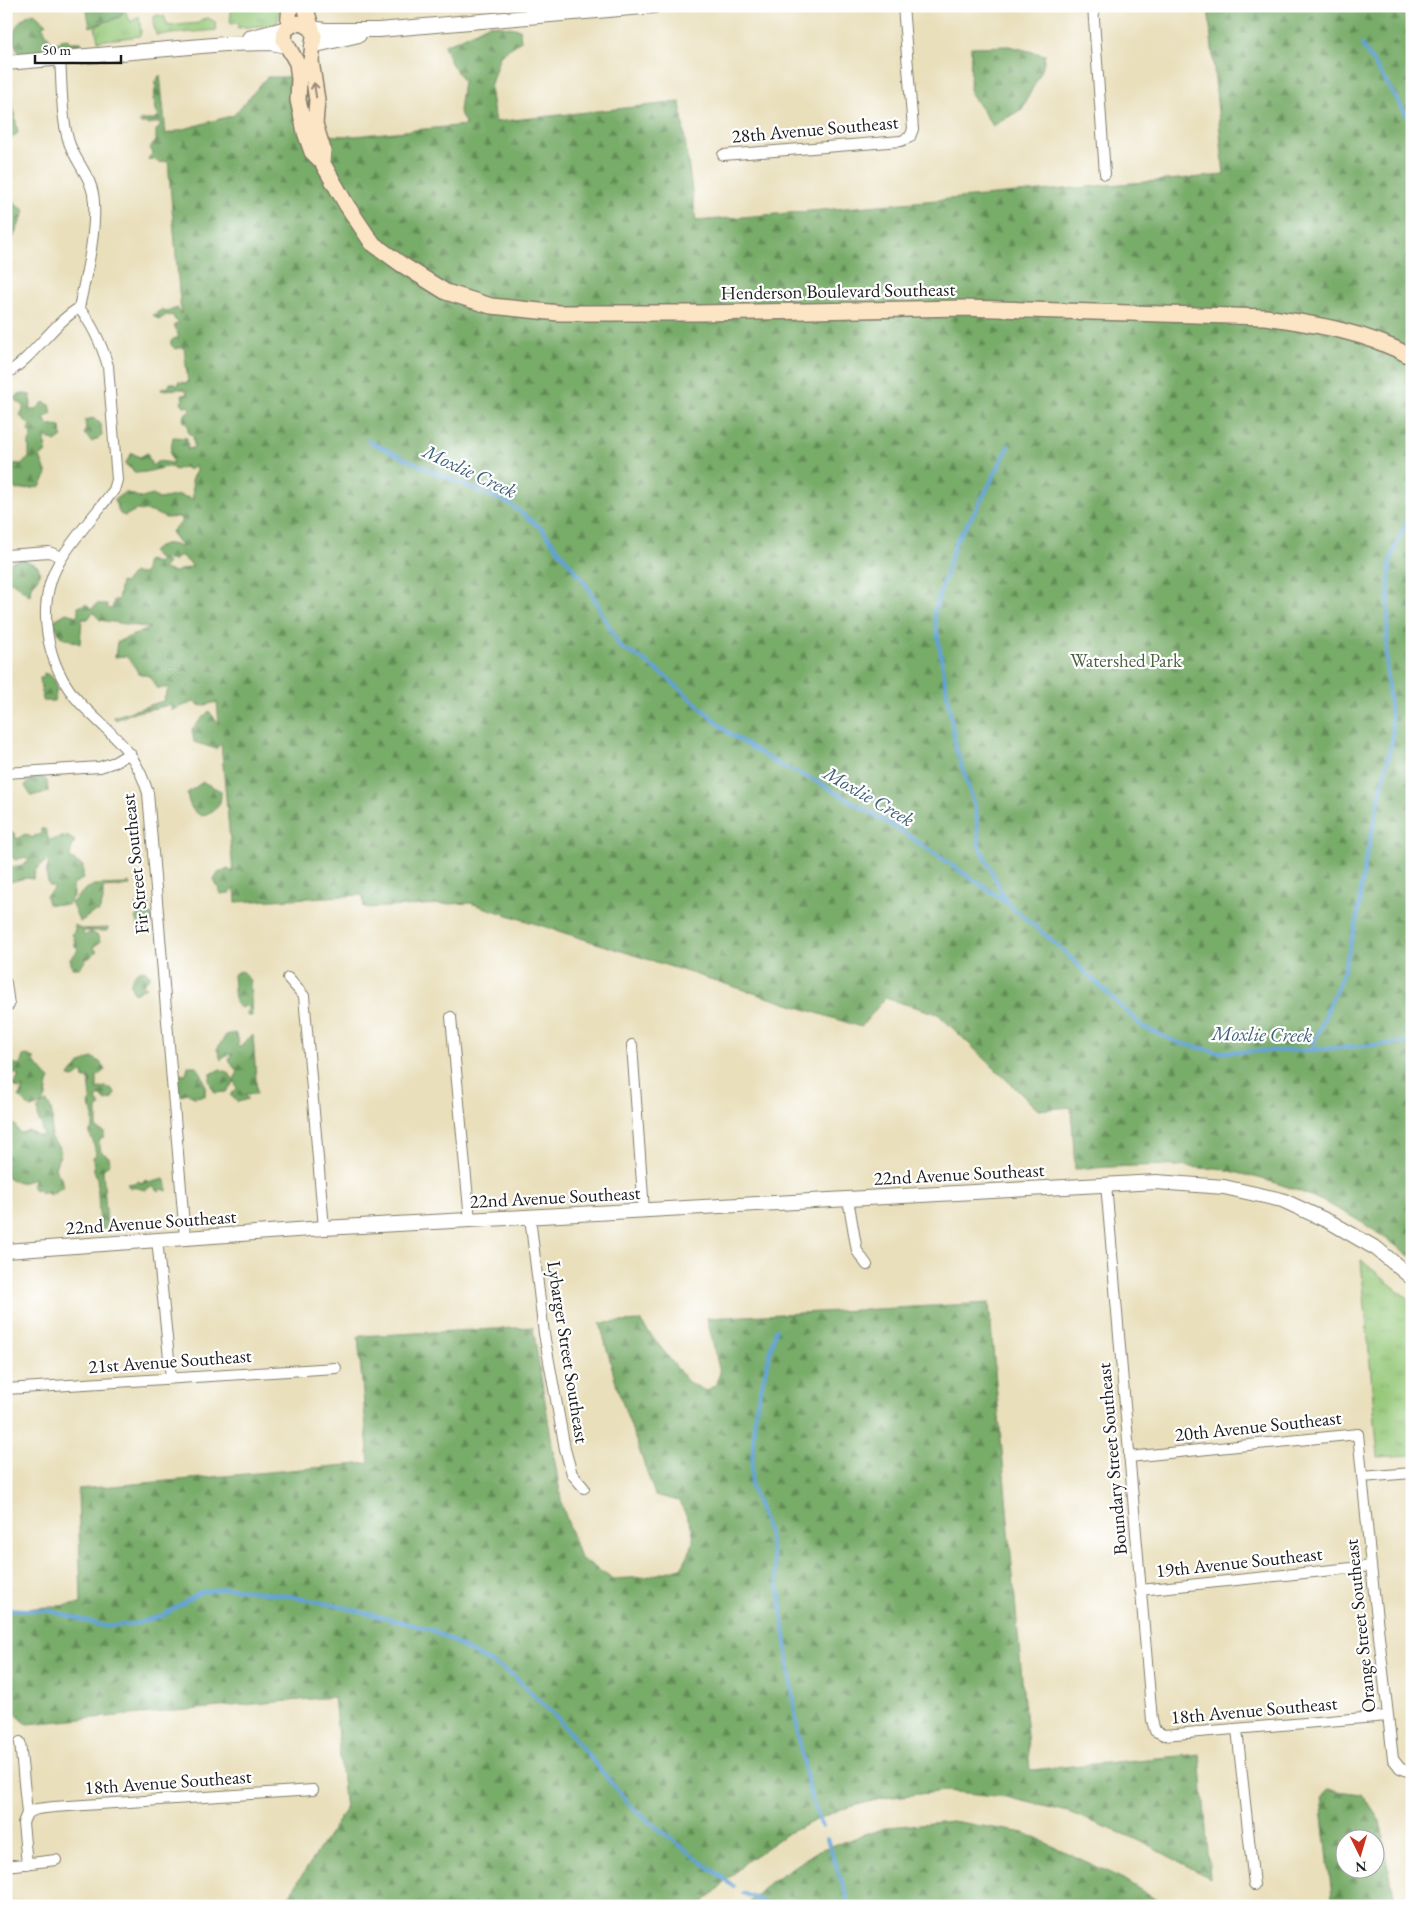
<svg xmlns="http://www.w3.org/2000/svg" width="1418" height="1912" font-family="'EB Garamond',serif">
	<defs>
		<pattern id="grass-tufts" width="24" height="20" patternUnits="userSpaceOnUse" patternTransform="scale(1.25)"><rect width="24" height="20" fill="#96c879"/><path d="M3 7l-1-3M5 7V3M7 7l1-3M15 17l-1-3M17 17v-4M19 17l1-3" fill="none" stroke="#81ab68"/></pattern>
		<pattern id="forest-firs" width="22" height="20" patternUnits="userSpaceOnUse" patternTransform="scale(1.25)"><rect width="22" height="20" fill="#78ac69"/><path d="M5 1l3.5 6h-7zM16 11l3.5 6h-7z" fill="#628b56"/></pattern>
	</defs>
	<rect width="100%" height="100%" fill="#fff"/>
	<filter id="ink" filterUnits="userSpaceOnUse"><feTurbulence type="fractalNoise" baseFrequency=".02" numOctaves="2"/><feDisplacementMap in="SourceGraphic" scale="10" xChannelSelector="R" yChannelSelector="G"/><feConvolveMatrix kernelMatrix="1 2 1 2 8 2 1 2 1" color-interpolation-filters="sRGB"/></filter>
	<filter id="wash" filterUnits="userSpaceOnUse"><feTurbulence type="fractalNoise" baseFrequency=".0096" numOctaves="4" result="noise"/><feDisplacementMap in="SourceGraphic" scale="20" xChannelSelector="R" yChannelSelector="G"/><feGaussianBlur stdDeviation="1.12" result="paint"/><feColorMatrix in="noise" values="0 0 0 0 0 0 0 0 0 0 0 0 0 0 0 0 0 1.4 0 .05"/><feComposite in="paint" operator="in"/></filter>
	<g filter="url(#wash)">
		<rect width="100%" height="100%" fill="#e9dfbb"/>
		<!-- grass -->
		<path fill="url(#grass-tufts)" stroke="#59724a" d="M 122,6 L 131,6 L 125,11 L 131,22 L 139,16 L 141,31 L 140,36 L 98,41 L 95,27 L 115,17 L 123,11 Z
			M 232,6 L 279,6 L 278,22 L 272,25 L 237,28 L 239,25 L 236,23 L 231,24 L 230,22 Z
			M 157,15 L 164,16 L 168,26 L 199,23 L 202,19 L 208,18 L 215,22 L 217,30 L 172,34 L 174,32 L 172,31 L 172,34 L 156,35 L 153,23 L 154,17 Z
			M 1361,1260 L 1412,1302 L 1412,1455 L 1378,1457 Z"/>
		<!-- forest -->
		<path fill="url(#forest-firs)" stroke="#4a6442" fill-rule="evenodd" d="M 86,6 L 122,6 L 123,11 L 120,17 L 90,27 Z
			M 1208,6 L 1412,6 L 1412,1258 C 1362,1218 1308,1189 1246,1175 C 1236,1173 1226,1169 1216,1168 C 1211,1168 1206,1169 1201,1168 C 1159,1163 1117,1167 1075,1169 L 1071,1107 L 1038,1110 L 938,1014 L 885,998 L 861,1027 L 470,903 L 364,908 L 363,895 L 236,902 L 235,888 L 230,893 L 221,894 L 214,880 L 218,873 L 228,869 L 233,873 L 221,743 L 216,749 L 194,742 L 192,729 L 209,711 L 219,724 L 217,702 L 201,706 L 194,702 L 172,710 L 170,705 L 132,713 L 116,720 L 113,717 L 163,701 L 169,688 L 156,688 L 150,676 L 139,674 L 131,661 L 125,656 L 115,657 L 117,642 L 150,628 L 100,620 L 93,612 L 88,619 L 82,619 L 80,644 L 60,636 L 53,621 L 66,613 L 78,616 L 78,607 L 86,604 L 92,609 L 96,604 L 107,604 L 107,608 L 112,609 L 114,600 L 118,600 L 121,582 L 125,583 L 133,573 L 144,574 L 147,560 L 157,563 L 160,559 L 168,563 L 163,569 L 174,572 L 193,566 L 180,555 L 174,561 L 157,558 L 152,552 C 164,541 168,543 182,547 L 171,532 L 181,523 L 182,517 L 166,518 L 152,512 L 136,510 L 125,516 L 120,514 L 114,500 L 125,492 L 142,498 L 153,495 L 159,499 L 179,495 L 193,499 L 192,478 L 196,471 L 195,466 L 189,470 L 184,467 L 175,470 L 170,466 L 146,472 L 136,473 L 125,464 L 132,453 L 140,457 L 147,453 L 152,466 L 158,461 L 173,463 L 170,453 L 173,437 L 187,438 L 188,448 L 187,450 L 194,447 L 193,436 L 188,433 L 188,426 L 183,420 L 186,413 L 190,410 L 190,407 L 184,406 L 181,402 L 183,400 L 182,395 L 187,394 L 186,390 L 182,389 L 161,390 L 162,388 L 169,387 L 170,383 L 175,383 L 176,386 L 178,386 L 178,382 L 188,383 L 184,347 L 175,349 L 171,345 L 171,341 L 175,338 L 178,339 L 178,334 L 174,325 L 179,323 L 174,319 L 174,316 L 166,315 L 159,320 L 153,315 L 163,309 L 166,312 L 177,308 L 181,314 L 168,161 L 159,163 L 154,159 L 148,160 L 149,157 L 153,153 L 150,148 L 156,141 L 156,130 L 160,127 L 160,123 L 151,123 L 148,125 L 144,122 L 142,125 L 139,122 L 141,120 L 154,120 L 159,116 C 154,111 157,105 153,99 L 156,86 L 154,83 L 160,75 L 166,134 L 234,115 L 267,77 L 289,77 L 294,112 L 317,135 L 354,136 L 466,125 L 459,111 L 463,81 L 451,63 L 444,45 L 460,39 L 490,24 L 520,29 L 521,41 L 500,55 L 490,87 L 495,122 L 680,102 L 696,221 L 1224,175 Z
			M 34,13 L 47,24 L 42,26 L 52,43 L 61,42 L 61,40 L 68,39 L 69,42 L 81,42 L 82,44 L 48,48 L 41,58 L 23,59 C 21,55 16,49 15,44 C 11,29 20,17 34,13 Z
			M 1009,46 L 1045,55 L 1042,70 L 1022,109 L 993,126 L 970,93 L 971,47 Z
			M 10,90 L 18,133 L 6,143 L 6,91 Z
			M 6,195 L 25,211 L 6,254 Z
			M 20,393 L 30,395 L 31,405 L 28,410 L 36,410 L 43,402 L 50,405 L 52,413 L 44,418 L 48,425 L 61,427 L 62,437 L 55,442 L 45,436 L 46,452 L 40,457 L 47,474 L 40,487 L 17,490 L 6,483 L 6,463 L 21,464 L 29,458 L 29,442 L 32,435 L 27,430 L 31,426 L 20,416 L 24,406 L 14,399 Z
			M 94,418 L 101,424 L 102,436 L 92,442 L 84,434 L 86,431 L 85,420 Z
			M 22,559 L 38,566 C 42,576 37,579 31,586 L 30,596 L 13,582 L 6,582 L 6,564 Z
			M 44,673 C 59,677 58,688 54,701 L 43,701 L 40,678 L 44,676 Z
			M 39,774 L 47,781 L 48,792 L 31,796 L 25,786 L 30,775 Z
			M 203,782 L 221,791 C 221,807 218,809 202,816 C 191,811 189,805 187,793 Z
			M 41,829 L 45,829 L 49,840 L 67,836 L 75,841 L 71,850 L 70,858 L 83,866 L 83,879 L 73,884 L 74,895 L 67,905 L 48,904 L 46,896 L 55,887 L 49,886 L 46,874 L 49,859 L 36,869 L 33,879 L 25,878 L 10,882 L 6,879 L 6,875 L 10,867 L 23,865 L 29,861 L 26,857 L 15,860 L 9,855 L 6,855 L 6,831 L 14,833 L 17,839 L 25,834 L 33,838 L 34,836 L 41,834 Z
			M 128,882 L 130,883 L 130,886 L 103,888 L 103,901 L 99,912 L 94,912 L 80,922 L 71,903 L 86,889 L 94,885 L 126,884 Z
			M 141,900 L 150,904 L 146,910 L 155,919 L 147,931 L 138,927 L 135,917 L 139,913 L 136,906 Z
			M 75,925 L 81,929 L 108,928 L 108,931 L 83,931 L 84,936 L 91,932 L 98,936 L 100,942 L 93,947 L 97,951 L 88,959 L 85,957 L 86,961 L 79,968 L 72,968 L 70,958 L 76,953 L 78,949 L 75,946 L 74,938 L 72,934 L 75,930 Z
			M 144,970 L 151,976 L 143,984 L 146,987 L 135,994 C 129,985 130,981 136,972 Z
			M 239,971 L 244,972 L 250,981 L 252,1016 L 247,1016 L 248,1005 L 241,1008 L 235,1003 L 233,975 Z
			M 235,1033 L 239,1042 L 237,1046 L 240,1047 L 243,1043 L 253,1035 L 257,1094 L 245,1094 L 248,1099 L 238,1102 L 230,1095 L 237,1089 L 234,1079 L 238,1072 L 232,1065 L 229,1059 L 233,1054 L 227,1055 L 221,1060 L 217,1049 L 226,1035 Z
			M 27,1055 L 34,1058 L 34,1063 C 41,1067 43,1074 50,1079 C 43,1092 53,1103 30,1108 L 19,1097 L 23,1087 L 19,1089 L 13,1085 L 19,1076 L 15,1073 L 11,1078 L 7,1079 L 6,1087 L 6,1065 L 11,1063 L 20,1065 L 23,1056 Z
			M 93,1058 L 100,1062 L 105,1070 L 97,1076 L 97,1089 L 105,1087 L 111,1088 L 115,1093 L 113,1099 L 106,1101 L 100,1095 L 96,1100 L 101,1106 L 97,1108 L 97,1129 L 104,1132 L 104,1137 L 99,1140 L 101,1152 L 109,1157 L 110,1163 L 103,1170 L 107,1226 L 104,1230 L 100,1227 L 97,1177 L 94,1171 L 93,1157 L 96,1155 C 95,1148 93,1137 88,1133 L 93,1128 L 93,1111 L 90,1109 L 89,1103 L 91,1099 L 89,1079 L 84,1079 L 83,1072 L 74,1078 L 69,1077 C 72,1070 85,1059 93,1058 Z
			M 188,1066 L 196,1066 C 204,1075 206,1083 205,1096 L 194,1097 L 186,1093 L 181,1096 L 174,1086 L 177,1075 L 186,1074 Z
			M 220,1069 L 229,1073 L 234,1082 L 226,1092 L 215,1093 L 209,1081 L 211,1074 Z
			M 47,1102 C 54,1109 53,1128 50,1137 C 67,1156 60,1149 55,1169 L 63,1181 L 63,1187 L 50,1195 L 45,1192 L 40,1193 L 41,1191 L 38,1189 L 35,1190 L 31,1185 L 34,1181 L 32,1178 C 24,1186 13,1181 6,1176 L 6,1121 L 15,1125 L 18,1130 L 21,1133 L 29,1130 L 37,1135 L 44,1136 L 41,1130 L 42,1125 L 38,1119 L 38,1108 L 42,1104 Z
			M 164,1179 L 167,1185 L 167,1191 L 162,1189 L 158,1191 L 152,1186 L 145,1190 L 134,1187 L 130,1188 L 127,1184 L 134,1183 L 138,1181 L 142,1183 L 144,1180 L 152,1182 Z
			M 989,1303 L 1030,1770 L 1200,1754 L 1210,1878 L 1138,1840 L 1068,1812 L 1006,1797 L 946,1791 L 884,1798 L 838,1810 L 788,1833 L 747,1861 L 700,1906 L 282,1906 L 345,1810 L 334,1697 L 27,1724 L 6,1706 L 6,1608 L 13,1610 L 81,1604 L 78,1489 L 369,1463 L 358,1336 L 533,1327 L 562,1505 L 580,1558 L 613,1579 L 646,1577 L 681,1568 C 700,1536 695,1533 679,1501 L 655,1495 L 617,1387 L 600,1323 L 640,1321 L 688,1382 L 706,1391 L 715,1385 L 720,1373 L 707,1318 Z
			M 1328,1790 L 1362,1794 L 1380,1821 L 1396,1906 L 1333,1906 L 1321,1798 ZM 1346,1840 L 1376,1840 L 1376,1870 L 1346,1870 Z
			M 952,1821 L 1025,1833 L 1123,1879 L 1166,1906 L 745,1906 L 770,1882 L 819,1850 L 888,1827 Z"/>
		<g fill="none" stroke-linecap="round" stroke-linejoin="round">
			<!-- stream -->
			<path stroke="#62a3d5" stroke-width="4" d="M 1362,45 L 1412,123
				M 368,441 L 436,473 L 510,504 L 542,529 L 588,587 L 620,647 L 642,659 L 670,680 L 730,734 L 781,766 L 816,781 L 903,832 L 1006,902 L 1056,944 L 1143,1027 L 1179,1043 L 1218,1052 L 1311,1050 L 1412,1042
				M 1006,901 L 979,845 L 976,810 L 956,748 L 934,613 L 956,541 L 976,510 L 1009,446
				M 1311,1050 L 1343,973 L 1357,920 L 1364,868 L 1393,736 L 1386,667 L 1390,561 L 1407,520 L 1412,486
				M 776,1329 L 755,1412 L 751,1485 L 768,1532 L 780,1596 L 798,1735 L 811,1798 L 822,1827
				M 6,1609 L 51,1611 L 104,1626 L 134,1624 L 164,1615 L 200,1592 L 229,1588 L 289,1596 L 338,1606 L 432,1630 L 513,1675 L 559,1720 L 633,1809 L 733,1886
				M 827,1839 L 850,1906
				M 743,1893 L 773,1906"/>
		</g>
	</g>
	<g filter="url(#ink)">
		<g fill="none" stroke-linecap="round" stroke-linejoin="round">
			<defs>
				<path id="minor" d="M 1093,6 L 1105,174
					M 723,155 L 901,141 L 910,137 L 913,129 L 903,6
					M 79,308 C 93,325 102,346 108,366 L 117,480 L 114,490 C 97,512 78,533 63,556 C 33,601 45,666 81,704 C 112,736 134,747 148,793 L 185,1237
					M 6,374 C 34,357 51,325 79,308 C 86,274 96,237 94,202 C 93,176 74,162 68,139 C 61,115 62,84 60,59
					M 6,555 L 49,552 L 62,557
					M 6,773 L 100,767 L 115,762 L 130,753
					M 288,978 L 304,996 L 324,1228
					M 6,983 L 9,1005
					M 451,1017 L 470,1220
					M 632,1045 L 644,1211
					M 1106,1184 L 1152,1720 L 1155,1731 L 1164,1735 L 1387,1716
					M 848,1199 L 857,1251 L 867,1265
					M 530,1217 L 544,1334 L 565,1449 L 572,1474 L 584,1488
					M 157,1239 L 171,1378
					M 6,1389 L 336,1368
					M 1129,1457 L 1358,1434 L 1371,1566 L 1393,1759 L 1400,1768 L 1412,1773
					M 1362,1477 L 1412,1473
					M 1140,1590 L 1371,1566
					M 1237,1729 L 1254,1885
					M 20,1742 L 27,1813 L 23,1823 L 27,1864
					M 27,1813 L 37,1809 L 54,1807 L 313,1790
					M 6,1866 L 56,1860"/>
				<path id="tertiary" d="M 311,28 L 325,30 L 379,30 L 654,6
					M 249,38 L 287,28
					M 312,46 L 359,35
					M 6,63 L 225,44 L 271,43 L 287,46
					M 6,1251 L 324,1228 L 1156,1182 L 1224,1187 L 1282,1200 L 1332,1223 L 1377,1249 L 1412,1278"/>
				<path id="secondary" d="M 305,6 L 314,36 L 311,61 L 317,100 L 315,124 L 323,150 L 322,162
					M 288,27 L 290,6
					M 311,28 L 302,23 L 293,24 L 285,30 L 284,40 L 297,63 L 299,79 L 298,100 L 305,132 L 312,152 L 322,162 L 346,204 L 372,243 L 401,264 L 446,292 L 491,306 L 559,313 L 699,313 L 962,308 L 1265,317 C 1315,324 1367,332 1412,357"/>
			</defs>
			<!-- minor casing -->
			<use href="#minor" stroke="#827e6c" stroke-width="12"/>
			<!-- tertiary casing -->
			<use href="#tertiary" stroke="#827e6c" stroke-width="16"/>
			<!-- secondary casing -->
			<use href="#secondary" stroke="#827e6c" stroke-width="18"/>
			<!-- minor -->
			<use href="#minor" stroke="#fff" stroke-width="10"/>
			<!-- tertiary -->
			<use href="#tertiary" stroke="#fff" stroke-width="14"/>
			<!-- secondary -->
			<use href="#secondary" stroke="#fce5c4" stroke-width="15"/>
		</g>
		<!-- one-way arrows -->
		<defs><path id="oneway-shaft" d="M-6 0H5M1.5-3L5.5 0L1.5 3" fill="none" stroke-width="1.6" stroke-linecap="round" stroke-linejoin="round" transform="scale(1.25)"/></defs>
		<use stroke="#978b78" href="#oneway-shaft" transform="translate(315 90) rotate(-99)"/>
	</g>
	<g text-anchor="middle" dominant-baseline="central" stroke-width="4.5" stroke-linejoin="round" paint-order="stroke">
		<!-- street labels -->
		<g font-size="19" fill="#1c1c1c" stroke="#fff">
			<text transform="translate(815 129) rotate(-5)">28th Avenue Southeast</text>
			<text transform="translate(838 291) rotate(-1)">Henderson Boulevard Southeast</text>
			<text transform="translate(135 864) rotate(-96)">Fir Street Southeast</text>
			<text transform="translate(959 1174) rotate(-3)">22nd Avenue Southeast</text>
			<text transform="translate(555 1197) rotate(-3)">22nd Avenue Southeast</text>
			<text transform="translate(151 1222) rotate(-4)">22nd Avenue Southeast</text>
			<text transform="translate(568 1352) rotate(81)">Lybarger Street Southeast</text>
			<text transform="translate(170 1361) rotate(-4)">21st Avenue Southeast</text>
			<text transform="translate(1258 1426) rotate(-6)">20th Avenue Southeast</text>
			<text transform="translate(1112 1459) rotate(-95)">Boundary Street Southeast</text>
			<text transform="translate(1239 1562) rotate(-6)">19th Avenue Southeast</text>
			<text transform="translate(1360 1626) rotate(-96)">Orange Street Southeast</text>
			<text transform="translate(1254 1710) rotate(-5)">18th Avenue Southeast</text>
			<text transform="translate(168 1782) rotate(-4)">18th Avenue Southeast</text>
		</g>
		<!-- park labels -->
		<g font-size="19" fill="#4d6141" stroke="#fff">
			<text x="1126" y="660">Watershed Park</text>
		</g>
		<!-- water labels -->
		<g font-size="20" font-style="italic" fill="#3f6078" stroke="#fff">
			<text transform="translate(470 471) rotate(25)">Moxlie Creek</text>
			<text transform="translate(869 796) rotate(30)">Moxlie Creek</text>
			<text transform="translate(1262 1034) rotate(1)">Moxlie Creek</text>
		</g>
	</g>
	<!-- margin -->
	<rect width="1418" height="1912" fill="none" stroke="#fff" stroke-width="25"/>
	<!-- north arrow -->
	<g transform="translate(1360 1854) rotate(175)"><circle r="24" fill="#ffffff" stroke="#a4a4a4"/>
	<path d="M0-4L9 19L0 12L-9 19Z" fill="#c8321e"/>
	<text y="-8" font-size="14" font-weight="bold" text-anchor="middle" fill="#1c1c1c">N</text>
	</g>
	<!-- scale -->
	<path d="M35 55v8h86v-8" fill="none" stroke="#1c1c1c" stroke-width="2.5"/>
	<text x="42" y="55" font-size="15" fill="#1c1c1c" stroke="#ffffff" stroke-width="4" paint-order="stroke">50 m</text>
</svg>
